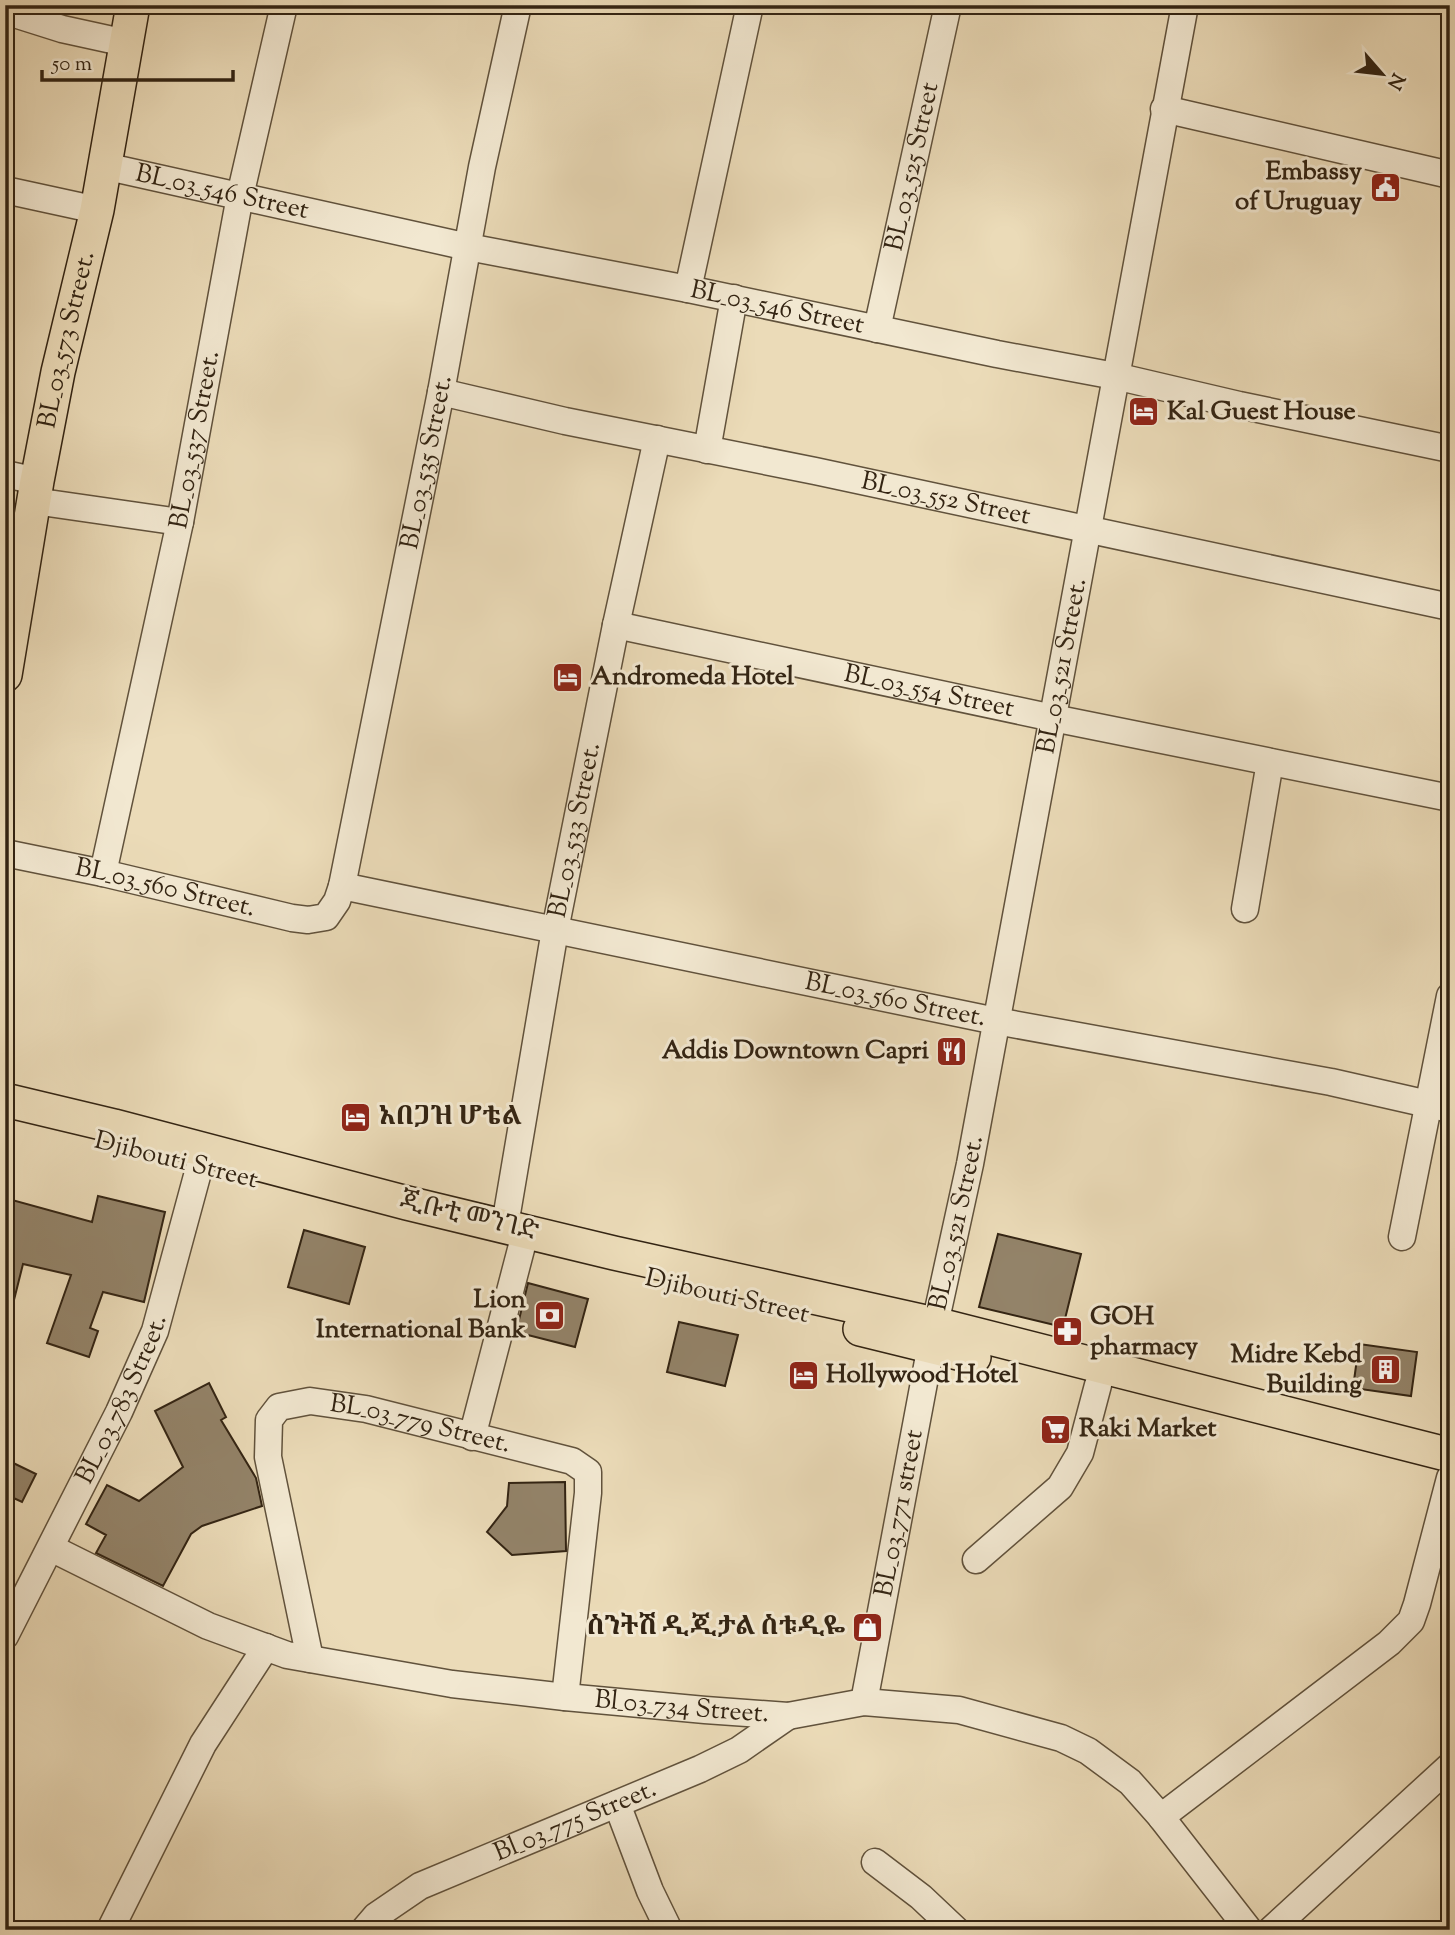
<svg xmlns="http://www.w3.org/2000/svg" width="1455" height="1935" font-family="'Sorts Mill Goudy','Noto Serif Ethiopic',serif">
	<rect width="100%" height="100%" fill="#ebdbb8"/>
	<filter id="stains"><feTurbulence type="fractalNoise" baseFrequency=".00286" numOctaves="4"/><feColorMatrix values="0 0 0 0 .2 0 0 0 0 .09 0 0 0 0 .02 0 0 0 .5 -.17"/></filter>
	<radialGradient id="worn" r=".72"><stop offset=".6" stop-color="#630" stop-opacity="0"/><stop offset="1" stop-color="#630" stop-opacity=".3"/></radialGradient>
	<!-- building -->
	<path fill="#938369" stroke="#332413" stroke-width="2" d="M 98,1196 L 165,1212 L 144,1302 L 103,1292 L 90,1328 L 98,1331 L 89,1357 L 47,1343 L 71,1275 L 23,1264 L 13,1304 L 5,1303 L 5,1198 L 92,1222 Z
		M 304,1230 L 365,1247 L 349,1304 L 288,1287 Z
		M 998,1234 L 1081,1254 L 1063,1327 L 979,1307 Z
		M 528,1283 L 588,1299 L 575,1347 L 516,1332 Z
		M 679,1322 L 738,1335 L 725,1386 L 667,1372 Z
		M 1359,1344 L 1417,1352 L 1411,1396 L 1353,1388 Z
		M 209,1383 L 226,1417 L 221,1420 L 256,1478 L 262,1506 L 202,1526 L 191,1534 L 163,1586 L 96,1553 L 106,1535 L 86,1524 L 107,1485 L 139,1501 L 183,1467 L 155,1411 Z
		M 5,1459 L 36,1474 L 22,1502 L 5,1494 Z
		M 565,1482 L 566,1551 L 512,1555 L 487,1532 L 507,1506 L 509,1483 Z"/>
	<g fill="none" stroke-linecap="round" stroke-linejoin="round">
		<defs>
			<g id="minor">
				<path d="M 5,11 L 62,29 L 126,43"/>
				<path d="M 1164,109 L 1450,175"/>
				<path id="s1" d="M 104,166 L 468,247 L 688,289 L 997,354 L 1115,376 L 1239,405 L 1450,449"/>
				<path d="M 5,190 L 97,210"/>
				<path d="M 688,289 L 750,5"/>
				<path id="s2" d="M 877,329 L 948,5"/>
				<path id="s3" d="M 441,392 L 565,421 L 815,471 L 1450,607"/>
				<path d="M 707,450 L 734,298"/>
				<path d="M 5,474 L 37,481"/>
				<path d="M 34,501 L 180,522"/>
				<path id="s4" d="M 616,625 L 1053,718 L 1450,798"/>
				<path id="s5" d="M 5,853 L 103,873 L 292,918 L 308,920 L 326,917 L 337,901 L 342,886 L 441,392 L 482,167 L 518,5"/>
				<path id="s6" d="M 103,873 L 180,522 L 240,196 L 284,5"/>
				<path id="s7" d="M 342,886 L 996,1021 L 1331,1082 L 1450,1109"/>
				<path d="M 1245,909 L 1270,762"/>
				<path id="s8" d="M 505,1225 L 555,930 L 616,625 L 657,439"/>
				<path d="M 1402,1237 L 1450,996"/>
				<path d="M 472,1437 L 526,1230"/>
				<path id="s9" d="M 51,1548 L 208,1626 L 287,1655 L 452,1684 L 565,1697 L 705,1710 L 788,1716 L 864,1702 L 959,1710 L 1061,1738 L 1088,1751 L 1130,1782 L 1161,1817 L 1249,1930"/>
				<path d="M 976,1560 L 1060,1487 L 1080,1453 L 1098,1385"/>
				<path id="s10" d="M 5,1636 L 119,1412 L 155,1331 L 204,1150"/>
				<path id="s11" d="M 310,1659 L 268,1457 L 269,1420 L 279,1407 L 310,1401 L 366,1409 L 572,1461 L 588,1472 L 588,1493 L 565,1697"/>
				<path id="s12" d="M 864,1702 L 935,1324 L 970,1164 L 1185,5"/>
				<path d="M 617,1804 L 650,1891 L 669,1930"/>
				<path d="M 1161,1817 L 1389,1643 L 1411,1621 L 1417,1604 L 1450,1478"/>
				<path d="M 875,1862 L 921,1897 L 956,1930"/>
				<path d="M 110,1930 L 203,1744 L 266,1647"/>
				<path id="s13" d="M 364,1930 L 376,1916 L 420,1886 L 700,1769 L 739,1750 L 788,1716"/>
				<path d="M 1271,1930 L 1450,1766"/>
			</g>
			<g id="major">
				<path id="s14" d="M 5,675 L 37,481 L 58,372 L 97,210 L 133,5"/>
				<path d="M 5,1100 L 114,1126 L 407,1203 L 614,1253 L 935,1324 L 1450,1455"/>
				<path d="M 860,1329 L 974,1357"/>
			</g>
		</defs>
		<!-- minor casing -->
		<use href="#minor" stroke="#61523c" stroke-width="29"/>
		<!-- major casing -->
		<use href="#major" stroke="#332413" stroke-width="36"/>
		<!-- minor -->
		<use href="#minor" stroke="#f2e8d1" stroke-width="26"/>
		<!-- major -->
		<use href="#major" stroke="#ebdbb8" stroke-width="33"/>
	</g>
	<!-- icons -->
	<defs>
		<symbol id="civic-square" viewBox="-11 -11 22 22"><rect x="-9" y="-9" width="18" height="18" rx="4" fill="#8f2418" stroke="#f2e8d1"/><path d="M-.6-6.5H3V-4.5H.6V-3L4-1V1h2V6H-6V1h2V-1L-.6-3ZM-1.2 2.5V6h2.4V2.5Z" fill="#fff"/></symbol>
		<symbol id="hotel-square" viewBox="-11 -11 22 22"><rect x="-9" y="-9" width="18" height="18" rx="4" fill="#8f2418" stroke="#f2e8d1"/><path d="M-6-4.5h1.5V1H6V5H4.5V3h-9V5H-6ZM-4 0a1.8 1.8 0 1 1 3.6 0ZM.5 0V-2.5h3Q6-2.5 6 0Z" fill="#fff"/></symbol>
		<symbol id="restaurant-square" viewBox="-11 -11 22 22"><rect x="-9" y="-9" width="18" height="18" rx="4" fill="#8f2418" stroke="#f2e8d1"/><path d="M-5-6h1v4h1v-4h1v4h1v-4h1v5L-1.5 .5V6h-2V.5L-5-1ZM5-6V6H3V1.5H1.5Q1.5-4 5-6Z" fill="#fff"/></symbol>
		<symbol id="bank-square" viewBox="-11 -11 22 22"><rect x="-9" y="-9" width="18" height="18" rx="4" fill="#8f2418" stroke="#f2e8d1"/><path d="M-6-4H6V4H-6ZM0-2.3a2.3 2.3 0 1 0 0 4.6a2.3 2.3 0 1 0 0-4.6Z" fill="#fff"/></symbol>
		<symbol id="pharmacy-square" viewBox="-11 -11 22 22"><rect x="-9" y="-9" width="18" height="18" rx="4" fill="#8f2418" stroke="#f2e8d1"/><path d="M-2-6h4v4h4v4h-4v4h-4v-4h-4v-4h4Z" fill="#fff"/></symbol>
		<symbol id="building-square" viewBox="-11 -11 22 22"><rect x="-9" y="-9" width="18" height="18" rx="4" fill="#8f2418" stroke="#f2e8d1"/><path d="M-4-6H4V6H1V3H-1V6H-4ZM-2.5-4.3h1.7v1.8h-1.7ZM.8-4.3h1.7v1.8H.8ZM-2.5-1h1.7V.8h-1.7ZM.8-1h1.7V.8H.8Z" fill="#fff"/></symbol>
		<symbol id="supermarket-square" viewBox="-11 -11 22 22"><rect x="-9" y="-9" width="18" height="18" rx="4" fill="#8f2418" stroke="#f2e8d1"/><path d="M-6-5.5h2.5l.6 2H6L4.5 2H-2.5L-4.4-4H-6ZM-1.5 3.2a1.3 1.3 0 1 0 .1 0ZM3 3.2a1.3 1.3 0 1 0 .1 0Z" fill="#fff"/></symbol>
		<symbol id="shop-square" viewBox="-11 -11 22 22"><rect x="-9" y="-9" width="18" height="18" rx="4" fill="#8f2418" stroke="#f2e8d1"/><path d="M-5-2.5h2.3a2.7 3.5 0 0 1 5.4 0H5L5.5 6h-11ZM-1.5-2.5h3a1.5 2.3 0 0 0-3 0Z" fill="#fff"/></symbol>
	</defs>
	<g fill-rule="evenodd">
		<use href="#civic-square" x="1368" y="170" width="35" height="35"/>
		<use href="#hotel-square" x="1126" y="394" width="35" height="35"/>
		<use href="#hotel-square" x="550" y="660" width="35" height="35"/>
		<use href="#restaurant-square" x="934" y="1034" width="35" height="35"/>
		<use href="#hotel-square" x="338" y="1100" width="35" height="35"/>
		<use href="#bank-square" x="532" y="1298" width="35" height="35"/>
		<use href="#pharmacy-square" x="1050" y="1314" width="35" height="35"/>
		<use href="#building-square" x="1368" y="1352" width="35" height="35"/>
		<use href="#hotel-square" x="786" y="1358" width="35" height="35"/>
		<use href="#supermarket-square" x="1038" y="1412" width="35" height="35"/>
		<use href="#shop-square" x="850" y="1610" width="35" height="35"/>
	</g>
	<g text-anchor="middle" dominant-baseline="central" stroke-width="6" stroke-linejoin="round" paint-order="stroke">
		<!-- street labels -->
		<g font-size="26" fill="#332413" stroke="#f2e8d1">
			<text stroke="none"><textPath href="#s2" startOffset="166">BL_03_525 Street</textPath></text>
			<text stroke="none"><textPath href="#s1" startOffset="121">BL_03_546 Street</textPath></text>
			<text stroke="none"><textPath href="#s1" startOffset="688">BL_03_546 Street</textPath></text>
			<text stroke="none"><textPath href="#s14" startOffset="341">BL_03_573 Street.</textPath></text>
			<text stroke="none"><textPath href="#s6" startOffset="443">BL_03_537 Street.</textPath></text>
			<text stroke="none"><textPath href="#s5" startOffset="796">BL_03_535 Street.</textPath></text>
			<text stroke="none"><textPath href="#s3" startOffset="516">BL_03_552 Street</textPath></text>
			<text stroke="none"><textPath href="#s12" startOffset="1055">BL_03_521 Street.</textPath></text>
			<text stroke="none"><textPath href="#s4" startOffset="320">BL_03_554 Street</textPath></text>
			<text stroke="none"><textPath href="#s8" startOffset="401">BL_03_533 Street.</textPath></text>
			<text stroke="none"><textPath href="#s5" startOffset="164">BL_03_560 Street.</textPath></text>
			<text stroke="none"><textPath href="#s7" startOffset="565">BL_03_560 Street.</textPath></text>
			<text transform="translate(176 1161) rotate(14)">Djibouti Street</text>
			<text transform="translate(469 1217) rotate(13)">ጂቡቲ መንገድ</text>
			<text stroke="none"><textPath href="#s12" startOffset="488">BL_03_521 Street.</textPath></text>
			<text transform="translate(727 1297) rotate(13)">Djibouti Street</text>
			<text stroke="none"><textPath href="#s10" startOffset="264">BL_03_783 Street.</textPath></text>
			<text stroke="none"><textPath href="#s11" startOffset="404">BL_03_779 Street.</textPath></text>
			<text stroke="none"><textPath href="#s12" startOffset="192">BL_03_771 street</textPath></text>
			<text stroke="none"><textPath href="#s9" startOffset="658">Bl_03_734 Street.</textPath></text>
			<text stroke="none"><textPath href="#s13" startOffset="240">Bl_03_775 Street.</textPath></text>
		</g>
		<!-- poi labels -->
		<g font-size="26" font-weight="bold" fill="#332413" stroke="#f2e8d1" text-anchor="start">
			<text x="1362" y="172" text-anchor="end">Embassy<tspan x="1362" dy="30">of Uruguay</tspan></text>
			<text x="1167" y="412">Kal Guest House</text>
			<text x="591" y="677">Andromeda Hotel</text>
			<text x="929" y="1051" text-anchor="end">Addis Downtown Capri</text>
			<text x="379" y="1117">አበጋዝ ሆቴል</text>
			<text x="526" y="1300" text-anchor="end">Lion<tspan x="526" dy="30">International Bank</tspan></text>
			<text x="1090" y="1317">GOH<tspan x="1090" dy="30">pharmacy</tspan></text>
			<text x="1362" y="1355" text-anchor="end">Midre Kebd<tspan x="1362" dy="30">Building</tspan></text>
			<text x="826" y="1375">Hollywood Hotel</text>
			<text x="1079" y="1429">Raki Market</text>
			<text x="845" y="1627" text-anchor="end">ስንትሽ ዲጂታል ስቱዲዬ</text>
		</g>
	</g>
	<!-- margin -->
	<rect width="1455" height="1935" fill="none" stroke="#ebdbb8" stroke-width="28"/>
	<rect x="7" y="7" width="1441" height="1921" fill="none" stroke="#332413" stroke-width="3.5"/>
	<rect x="14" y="14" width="1427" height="1907" fill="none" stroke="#332413" stroke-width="2"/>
	<!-- north arrow -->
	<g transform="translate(1382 74) rotate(118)" stroke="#f2e8d1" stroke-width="5" paint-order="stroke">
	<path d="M0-5L12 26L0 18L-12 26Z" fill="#332413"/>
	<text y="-10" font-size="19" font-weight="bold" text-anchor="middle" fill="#332413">N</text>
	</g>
	<!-- scale -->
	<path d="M42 70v10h191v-10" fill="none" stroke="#332413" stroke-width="3.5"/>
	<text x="52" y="70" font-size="21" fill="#332413" stroke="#f2e8d1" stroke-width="5" paint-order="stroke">50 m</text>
	<rect width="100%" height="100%" filter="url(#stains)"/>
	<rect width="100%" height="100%" fill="url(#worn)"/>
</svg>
